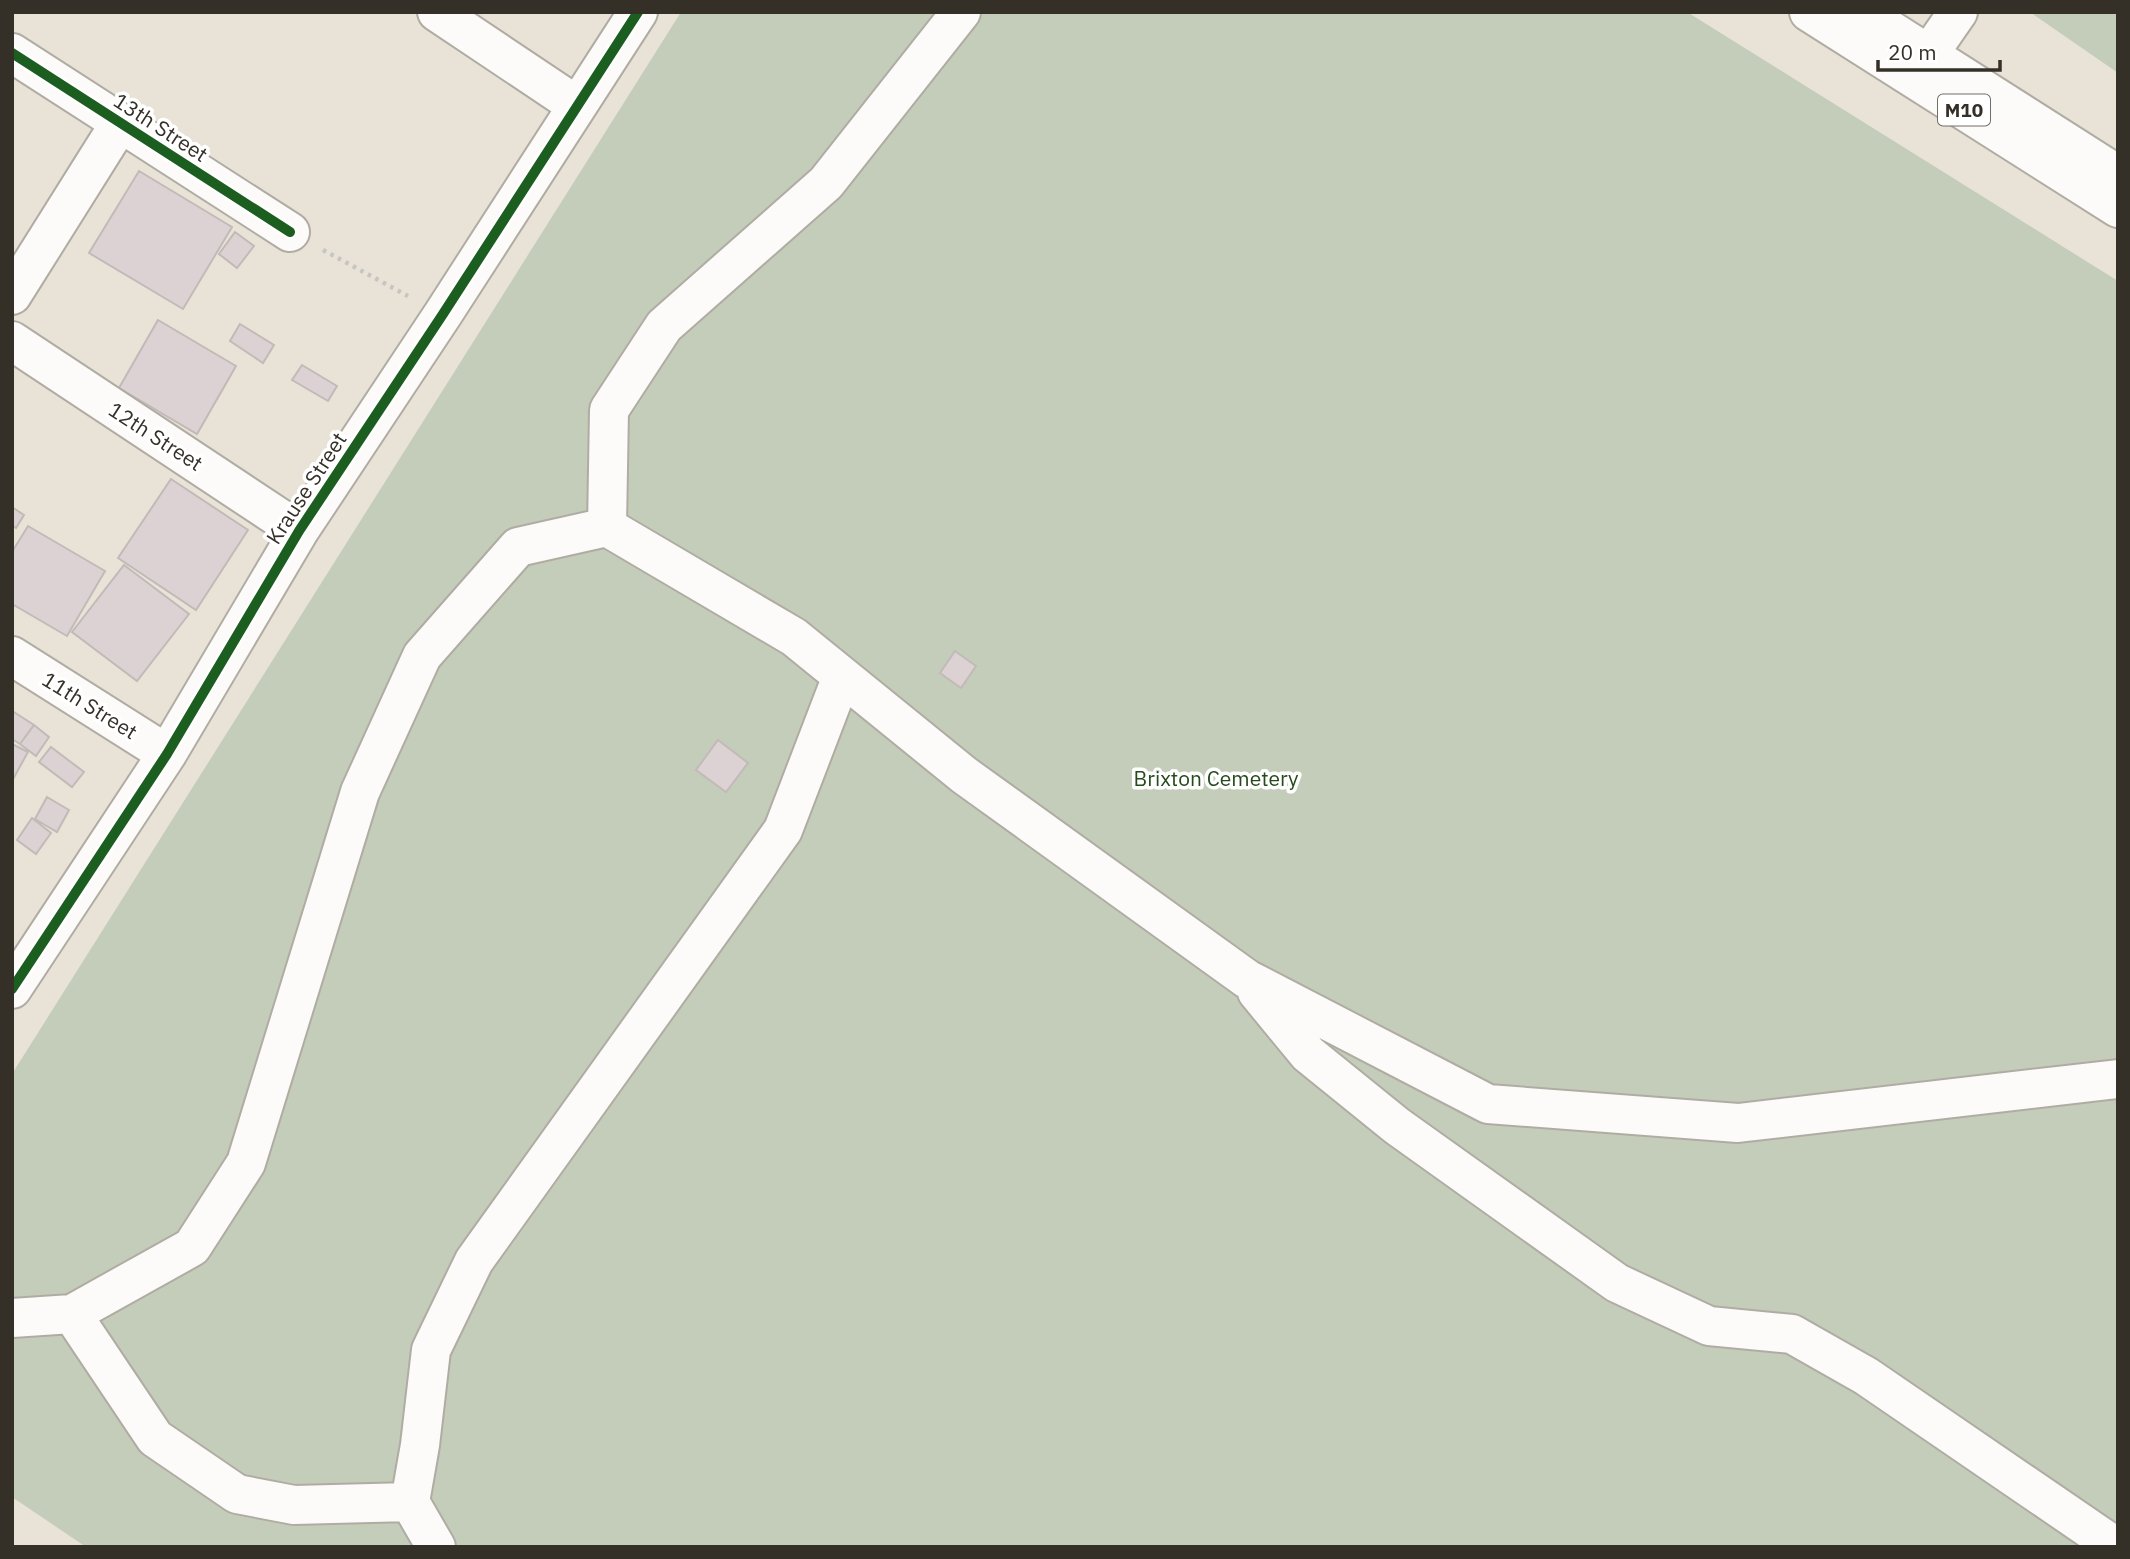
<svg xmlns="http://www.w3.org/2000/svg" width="2130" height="1559" font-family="'IBM Plex Sans',sans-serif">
	<rect width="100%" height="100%" fill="#e9e3d7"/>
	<!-- green -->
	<path fill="#c4cdb9" d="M 681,12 L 1687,12 L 2118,281 L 2118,1547 L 86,1547 L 12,1497 L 12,1074 Z
		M 2030,12 L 2118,12 L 2118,73 Z"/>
	<!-- building -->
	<path fill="#dcd2d3" stroke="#c1bab8" stroke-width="2" d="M 139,171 L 232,227 L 183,309 L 89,253 Z
		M 235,232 L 254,246 L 237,268 L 219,254 Z
		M 158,320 L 236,366 L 197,434 L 119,388 Z
		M 240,324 L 274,345 L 263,363 L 230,341 Z
		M 302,365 L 337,386 L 328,401 L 292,380 Z
		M 171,479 L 248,530 L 196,610 L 118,558 Z
		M 12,507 L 24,515 L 16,528 L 12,525 Z
		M 28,526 L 105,571 L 67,636 L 12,604 L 12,552 Z
		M 124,565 L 189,614 L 137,681 L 72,632 Z
		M 955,651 L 976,666 L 961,688 L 940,673 Z
		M 14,712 L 34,725 L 20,744 L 12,739 L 12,715 Z
		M 34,725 L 49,737 L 36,756 L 20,744 Z
		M 718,740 L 748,763 L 726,792 L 696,770 Z
		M 12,744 L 28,752 L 12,781 Z
		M 51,747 L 84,772 L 72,787 L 39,762 Z
		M 47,797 L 69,810 L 57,832 L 35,819 Z
		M 32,818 L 51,833 L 36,854 L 17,840 Z"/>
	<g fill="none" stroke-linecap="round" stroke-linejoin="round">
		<defs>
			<path id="minor" d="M 437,12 L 576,105
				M 12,53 L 290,232
				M 1913,77 L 1958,12
				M 12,295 L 120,123
				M 12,341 L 299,531
				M 607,527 L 609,410 L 664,326 L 826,183 L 961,12
				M 12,656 L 167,754
				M 12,989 L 167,754 L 299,531 L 443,314 L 638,12
				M 1257,992 L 1308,1054 L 1397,1126 L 1617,1283 L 1709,1326 L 1792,1334 L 1866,1376 L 2116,1547
				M 72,1314 L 155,1438 L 237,1494 L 294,1505 L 410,1502 L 436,1547
				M 12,1318 L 72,1314 L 192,1247 L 246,1163 L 360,792 L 422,656 L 518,547 L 607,527 L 794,637 L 964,775 L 1247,979 L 1488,1104 L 1738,1123 L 2118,1079
				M 410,1502 L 420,1445 L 431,1350 L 474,1261 L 783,830 L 842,676"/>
			<path id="major" d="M 1809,12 L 2118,208
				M 1862,12 L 2118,175"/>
		</defs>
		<!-- minor casing -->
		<use href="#minor" stroke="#b0aca3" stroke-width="42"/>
		<!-- major casing -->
		<use href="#major" stroke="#b0aca3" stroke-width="42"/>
		<!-- path -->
		<path stroke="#c7c5c1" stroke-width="4.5" stroke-dasharray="3.5 5" stroke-linecap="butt" d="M 323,250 L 408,296"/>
		<!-- minor -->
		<use href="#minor" stroke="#fcfbf9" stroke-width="38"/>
		<!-- major -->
		<use href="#major" stroke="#fcfbf9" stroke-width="38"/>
		<defs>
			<path id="cycleway" d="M 12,53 L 290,232
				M 12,989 L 167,754 L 299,531 L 443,314 L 638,12"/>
		</defs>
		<!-- cycleway casing -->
		<use href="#cycleway" stroke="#fff" stroke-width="15"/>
		<!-- cycleway -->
		<use href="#cycleway" stroke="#1b5e20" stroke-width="10"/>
	</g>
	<g text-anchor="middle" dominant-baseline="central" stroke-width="7" stroke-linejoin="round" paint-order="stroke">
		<!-- shield labels -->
		<rect fill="#fff" stroke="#716e68" stroke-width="2" x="1938" y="94.5" width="52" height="31" rx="5"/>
		<g font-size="19" font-weight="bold" fill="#343028">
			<text x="1964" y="110">M10</text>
		</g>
		<!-- street labels -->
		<g font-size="21" fill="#343028" stroke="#fff">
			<text transform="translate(161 127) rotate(33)">13th Street</text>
			<text transform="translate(156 436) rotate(33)">12th Street</text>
			<text transform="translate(306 488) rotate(-57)">Krause Street</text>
			<text transform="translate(90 705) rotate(32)">11th Street</text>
		</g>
		<!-- park labels -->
		<g font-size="21" fill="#264a1c" stroke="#fff">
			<text x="1216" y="778">Brixton Cemetery</text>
		</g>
	</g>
	<!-- border -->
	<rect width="2130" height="1559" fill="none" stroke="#343028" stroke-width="28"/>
	<!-- scale -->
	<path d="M1878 60v10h122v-10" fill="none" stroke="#343028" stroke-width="3.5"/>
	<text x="1888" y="60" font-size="21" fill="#343028" stroke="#ffffff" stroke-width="5" paint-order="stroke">20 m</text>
</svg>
